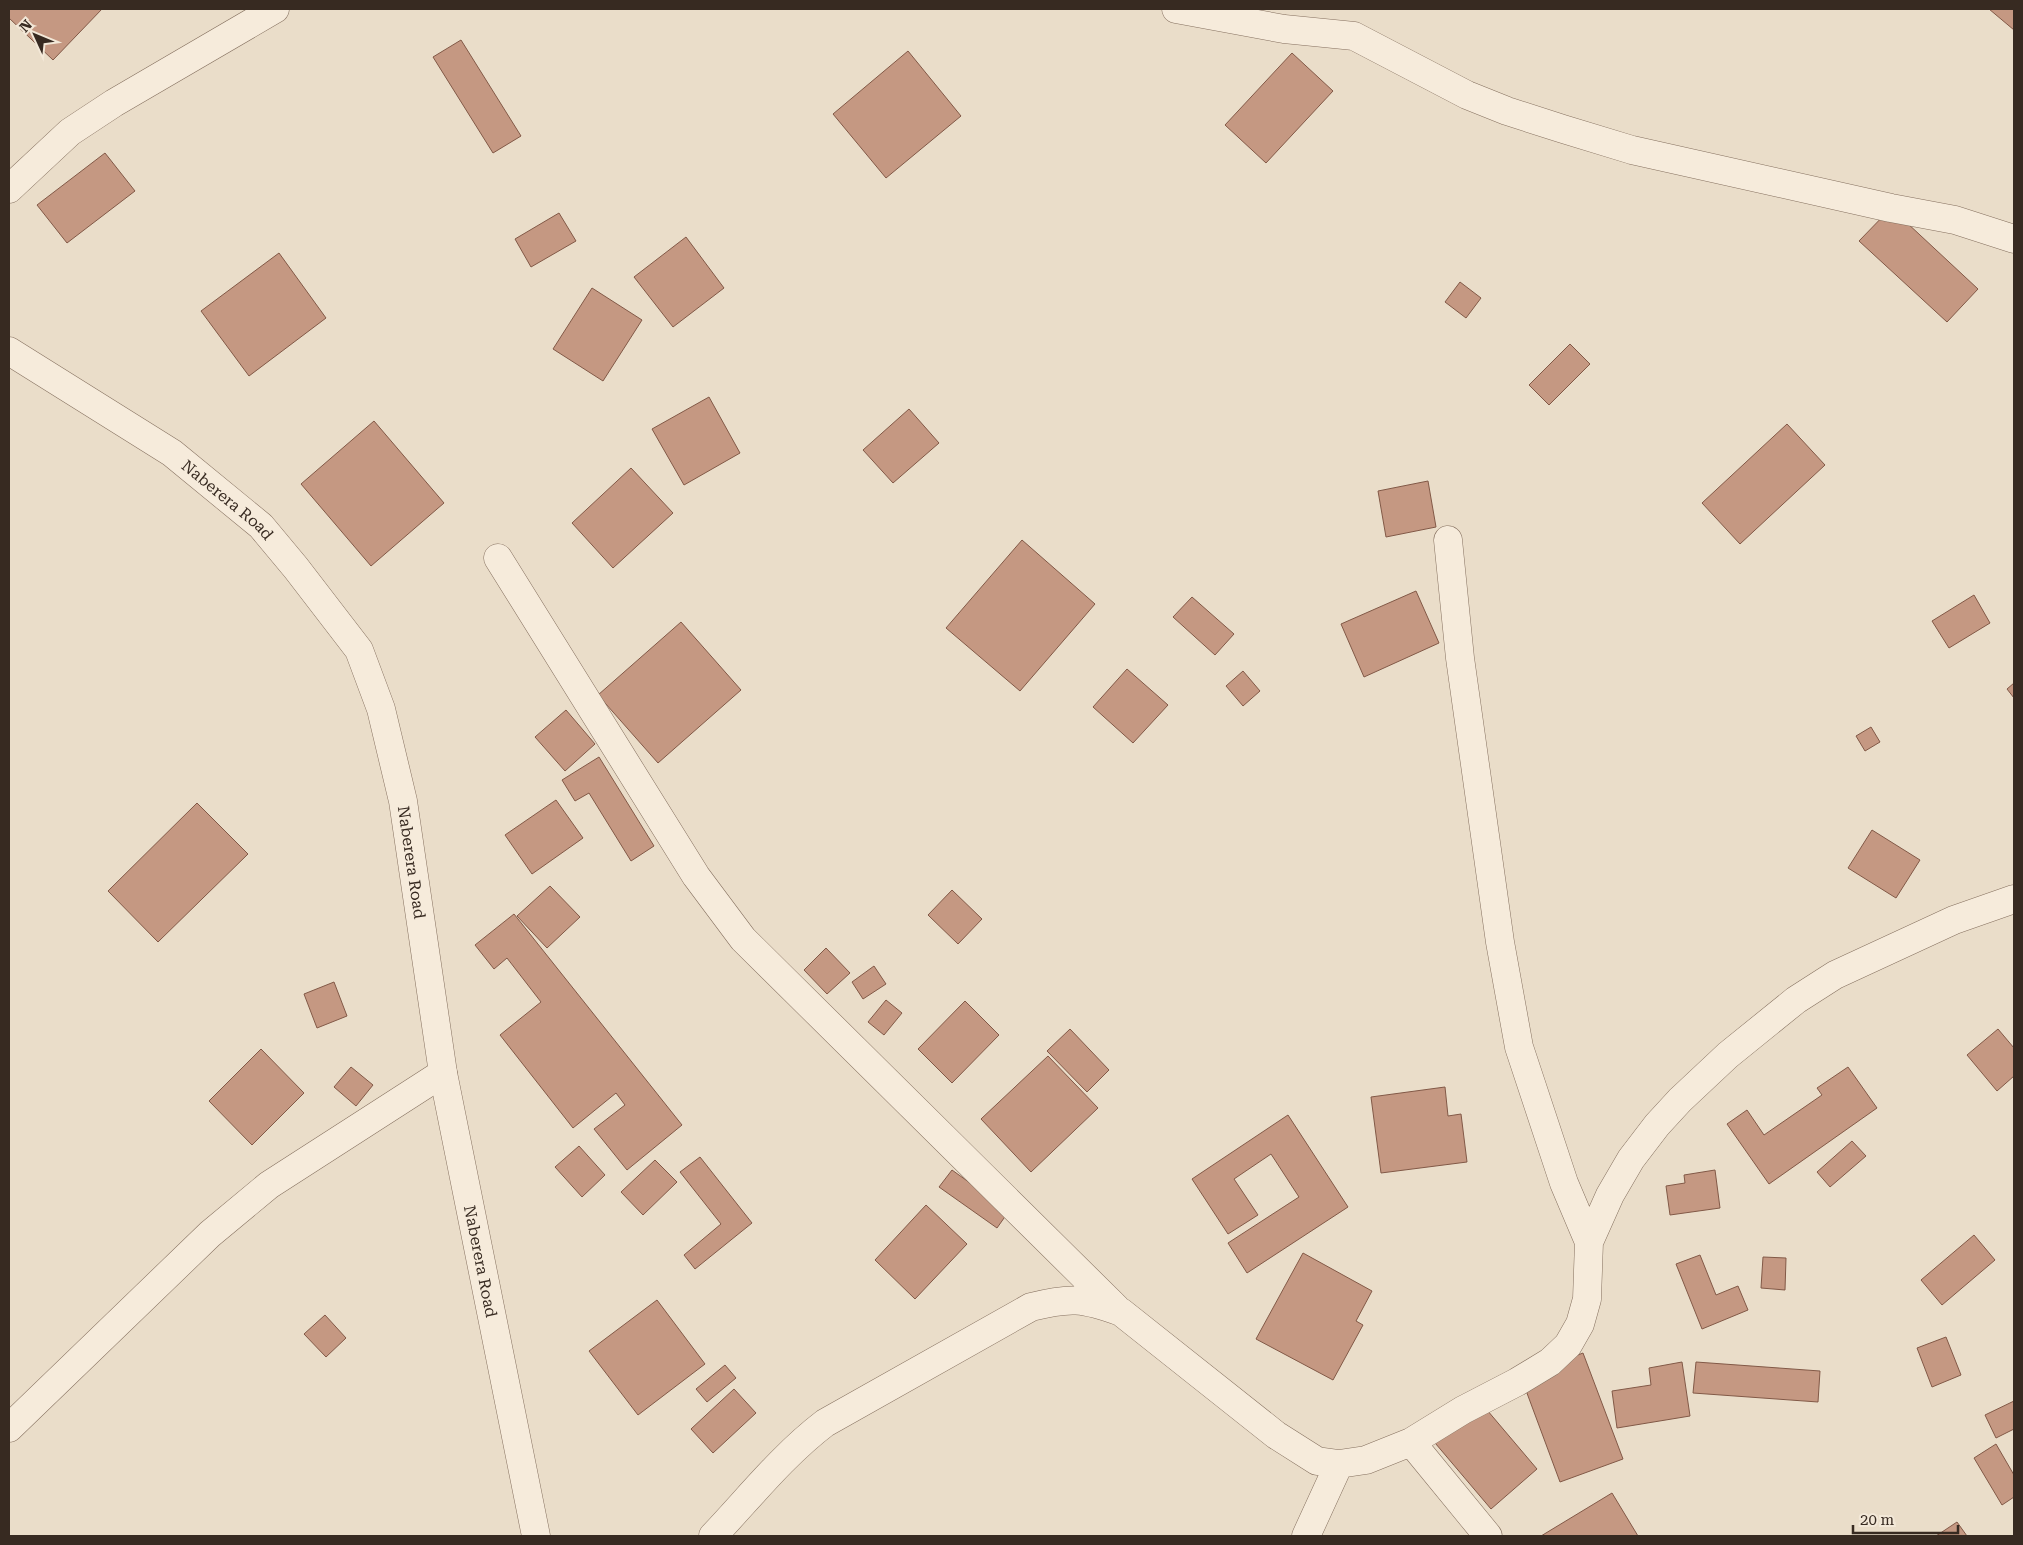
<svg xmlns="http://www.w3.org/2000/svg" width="2023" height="1545" font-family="'Roboto Serif',serif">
	<rect width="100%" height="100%" fill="#eaddc9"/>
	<!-- building -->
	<path fill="#c59882" stroke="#825947" d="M 9,9 L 102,9 L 53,60 L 9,18 Z
		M 1989,9 L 2014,9 L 2014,30 Z
		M 461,40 L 521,136 L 493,153 L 433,57 Z
		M 908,51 L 961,116 L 886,178 L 833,114 Z
		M 1292,53 L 1333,91 L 1266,163 L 1225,125 Z
		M 105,153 L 135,191 L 67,243 L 37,205 Z
		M 1891,208 L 1978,289 L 1947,322 L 1859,241 Z
		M 559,213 L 576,241 L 531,267 L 515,239 Z
		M 686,237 L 724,288 L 673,327 L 634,277 Z
		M 279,253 L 326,318 L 249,376 L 201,311 Z
		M 1460,282 L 1481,298 L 1466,318 L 1445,302 Z
		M 592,288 L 642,320 L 603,381 L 553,349 Z
		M 1570,344 L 1590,364 L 1549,405 L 1529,385 Z
		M 709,397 L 740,453 L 684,485 L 652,429 Z
		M 909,409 L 939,443 L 893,483 L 863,450 Z
		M 374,421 L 444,503 L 371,566 L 301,484 Z
		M 1787,424 L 1825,465 L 1740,544 L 1702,503 Z
		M 631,468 L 673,513 L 613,568 L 572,523 Z
		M 1428,481 L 1436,527 L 1386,537 L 1378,491 Z
		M 1022,540 L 1095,604 L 1020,691 L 946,628 Z
		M 1416,591 L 1439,643 L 1364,677 L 1341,624 Z
		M 1974,595 L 1990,623 L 1949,648 L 1932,621 Z
		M 1192,597 L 1234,634 L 1215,655 L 1173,617 Z
		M 681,622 L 741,690 L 658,763 L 598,695 Z
		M 1127,669 L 1168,705 L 1133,743 L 1093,707 Z
		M 1243,671 L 1260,691 L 1243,706 L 1226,686 Z
		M 2014,683 L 2014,698 L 2007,689 Z
		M 566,710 L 595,744 L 565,771 L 535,737 Z
		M 1871,727 L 1880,742 L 1865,751 L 1856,736 Z
		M 599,757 L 654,846 L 631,861 L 589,793 L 575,801 L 562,780 Z
		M 556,800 L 583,838 L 532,874 L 505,835 Z
		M 197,803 L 248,854 L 158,942 L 108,891 Z
		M 1872,830 L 1920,860 L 1896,898 L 1848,868 Z
		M 550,886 L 580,917 L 547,948 L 517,916 Z
		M 952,890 L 982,919 L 958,944 L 928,915 Z
		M 514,914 L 682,1125 L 627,1170 L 594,1129 L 625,1105 L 616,1093 L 573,1128 L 500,1035 L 541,1002 L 507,958 L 494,969 L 475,945 Z
		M 826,948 L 850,973 L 827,994 L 804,970 Z
		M 874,966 L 886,984 L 863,999 L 852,982 Z
		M 334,982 L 347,1016 L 317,1028 L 304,994 Z
		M 886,1000 L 902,1013 L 884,1035 L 868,1022 Z
		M 965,1001 L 999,1035 L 952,1083 L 918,1049 Z
		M 1070,1029 L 1109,1070 L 1087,1092 L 1047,1051 Z
		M 1998,1029 L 2014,1048 L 2014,1076 L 1997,1091 L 1967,1055 Z
		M 261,1049 L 304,1093 L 252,1145 L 209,1101 Z
		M 1048,1056 L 1098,1108 L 1031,1172 L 981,1119 Z
		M 351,1067 L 373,1085 L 356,1106 L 334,1087 Z
		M 1848,1067 L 1877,1108 L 1769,1184 L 1727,1124 L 1747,1110 L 1764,1135 L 1822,1095 L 1817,1088 Z
		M 1445,1087 L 1448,1116 L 1461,1114 L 1467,1162 L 1381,1173 L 1371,1097 Z
		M 1288,1115 L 1348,1207 L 1247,1273 L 1228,1243 L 1299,1197 L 1271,1154 L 1234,1179 L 1258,1215 L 1228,1234 L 1192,1179 Z
		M 1852,1141 L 1866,1156 L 1830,1187 L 1817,1172 Z
		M 579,1146 L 605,1175 L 582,1197 L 555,1167 Z
		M 700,1157 L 752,1223 L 695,1269 L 684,1255 L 721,1224 L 680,1172 Z
		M 655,1160 L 677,1182 L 643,1215 L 621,1192 Z
		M 952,1170 L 1009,1211 L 997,1228 L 939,1187 Z
		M 1715,1170 L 1720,1208 L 1670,1215 L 1666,1186 L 1685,1183 L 1684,1175 Z
		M 926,1205 L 967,1244 L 915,1299 L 875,1260 Z
		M 1974,1235 L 1995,1260 L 1942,1305 L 1921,1280 Z
		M 1303,1253 L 1372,1291 L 1356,1321 L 1363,1325 L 1333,1380 L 1256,1339 Z
		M 1700,1255 L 1716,1295 L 1738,1286 L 1748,1310 L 1702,1329 L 1676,1264 Z
		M 1763,1257 L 1786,1258 L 1785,1290 L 1761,1288 Z
		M 657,1300 L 705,1364 L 638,1415 L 589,1351 Z
		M 325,1315 L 346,1338 L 326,1357 L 304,1334 Z
		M 1946,1337 L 1961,1375 L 1932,1387 L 1917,1348 Z
		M 1583,1353 L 1623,1459 L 1560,1482 L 1521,1377 Z
		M 1682,1362 L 1690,1416 L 1617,1428 L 1612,1391 L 1651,1385 L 1649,1368 Z
		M 1696,1362 L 1820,1371 L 1818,1402 L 1693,1393 Z
		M 725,1365 L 736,1378 L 707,1402 L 696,1389 Z
		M 734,1389 L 756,1413 L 713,1453 L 691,1429 Z
		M 1476,1397 L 1537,1469 L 1491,1509 L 1430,1437 Z
		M 2014,1401 L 2014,1429 L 1996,1438 L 1985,1415 Z
		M 1996,1444 L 2014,1475 L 2014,1497 L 2002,1505 L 1974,1458 Z
		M 1612,1493 L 1638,1536 L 1541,1536 Z
		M 1957,1522 L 1967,1536 L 1936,1536 Z"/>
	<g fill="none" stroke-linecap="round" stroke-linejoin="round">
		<defs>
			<path id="minor" d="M 1176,9 L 1284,29 L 1354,36 L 1467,95 L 1507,111 L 1563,129 L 1632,150 L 1891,208 L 1955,220 L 2014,239
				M 9,189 L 70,132 L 114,103 L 275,9
				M 1448,540 L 1460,658 L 1500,942 L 1519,1047 L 1564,1183 L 1589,1242
				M 498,558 L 696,876 L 743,939 L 1116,1308
				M 9,1428 L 210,1234 L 269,1185 L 443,1073
				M 1411,1442 L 1488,1536
				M 713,1536 C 749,1498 783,1455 825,1423 L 1031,1307 C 1070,1297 1083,1298 1121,1312 L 1276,1435 L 1317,1461 L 1339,1464 L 1366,1460 L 1411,1442 L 1463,1410 L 1517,1382 L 1550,1362 L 1568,1345 L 1580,1324 L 1587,1299 L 1589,1242 L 1610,1195 L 1631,1159 L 1657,1125 L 1680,1100 L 1728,1055 L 1796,1000 L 1835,975 L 1954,920 L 2014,899
				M 1306,1536 L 1339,1464"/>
			<g id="tertiary">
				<path id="s1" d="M 9,351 L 172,453 L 261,526 L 296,568 L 359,650 L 381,709 L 403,801 L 443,1073 L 536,1536"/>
			</g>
		</defs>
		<!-- minor casing -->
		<use href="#minor" stroke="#85705f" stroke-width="29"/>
		<!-- tertiary casing -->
		<use href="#tertiary" stroke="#85705f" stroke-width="29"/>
		<!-- minor -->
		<use href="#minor" stroke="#f6ebdb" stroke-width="28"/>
		<!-- tertiary -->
		<use href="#tertiary" stroke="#f6ebdb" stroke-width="28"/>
	</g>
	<g text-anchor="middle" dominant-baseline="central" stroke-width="4" stroke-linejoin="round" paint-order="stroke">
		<!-- street labels -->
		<g font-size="16" fill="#372a21" stroke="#f3e8d8">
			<text stroke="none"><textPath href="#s1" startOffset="265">Naberera Road</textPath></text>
			<text stroke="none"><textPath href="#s1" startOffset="685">Naberera Road</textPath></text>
			<text stroke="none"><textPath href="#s1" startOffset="1090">Naberera Road</textPath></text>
		</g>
	</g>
	<!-- border -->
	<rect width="2023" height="1545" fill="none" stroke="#372a21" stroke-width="20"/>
	<!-- north arrow -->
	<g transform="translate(35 35) rotate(314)" stroke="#f3e8d8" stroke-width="4" paint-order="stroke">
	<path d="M0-4L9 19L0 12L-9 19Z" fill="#372a21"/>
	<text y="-8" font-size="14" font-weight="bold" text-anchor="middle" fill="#372a21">N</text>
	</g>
	<!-- scale -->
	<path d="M1853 1525v8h105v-8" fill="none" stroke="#372a21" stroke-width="2.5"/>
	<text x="1860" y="1525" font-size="15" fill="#372a21" stroke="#f3e8d8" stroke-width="4" paint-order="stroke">20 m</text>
</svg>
